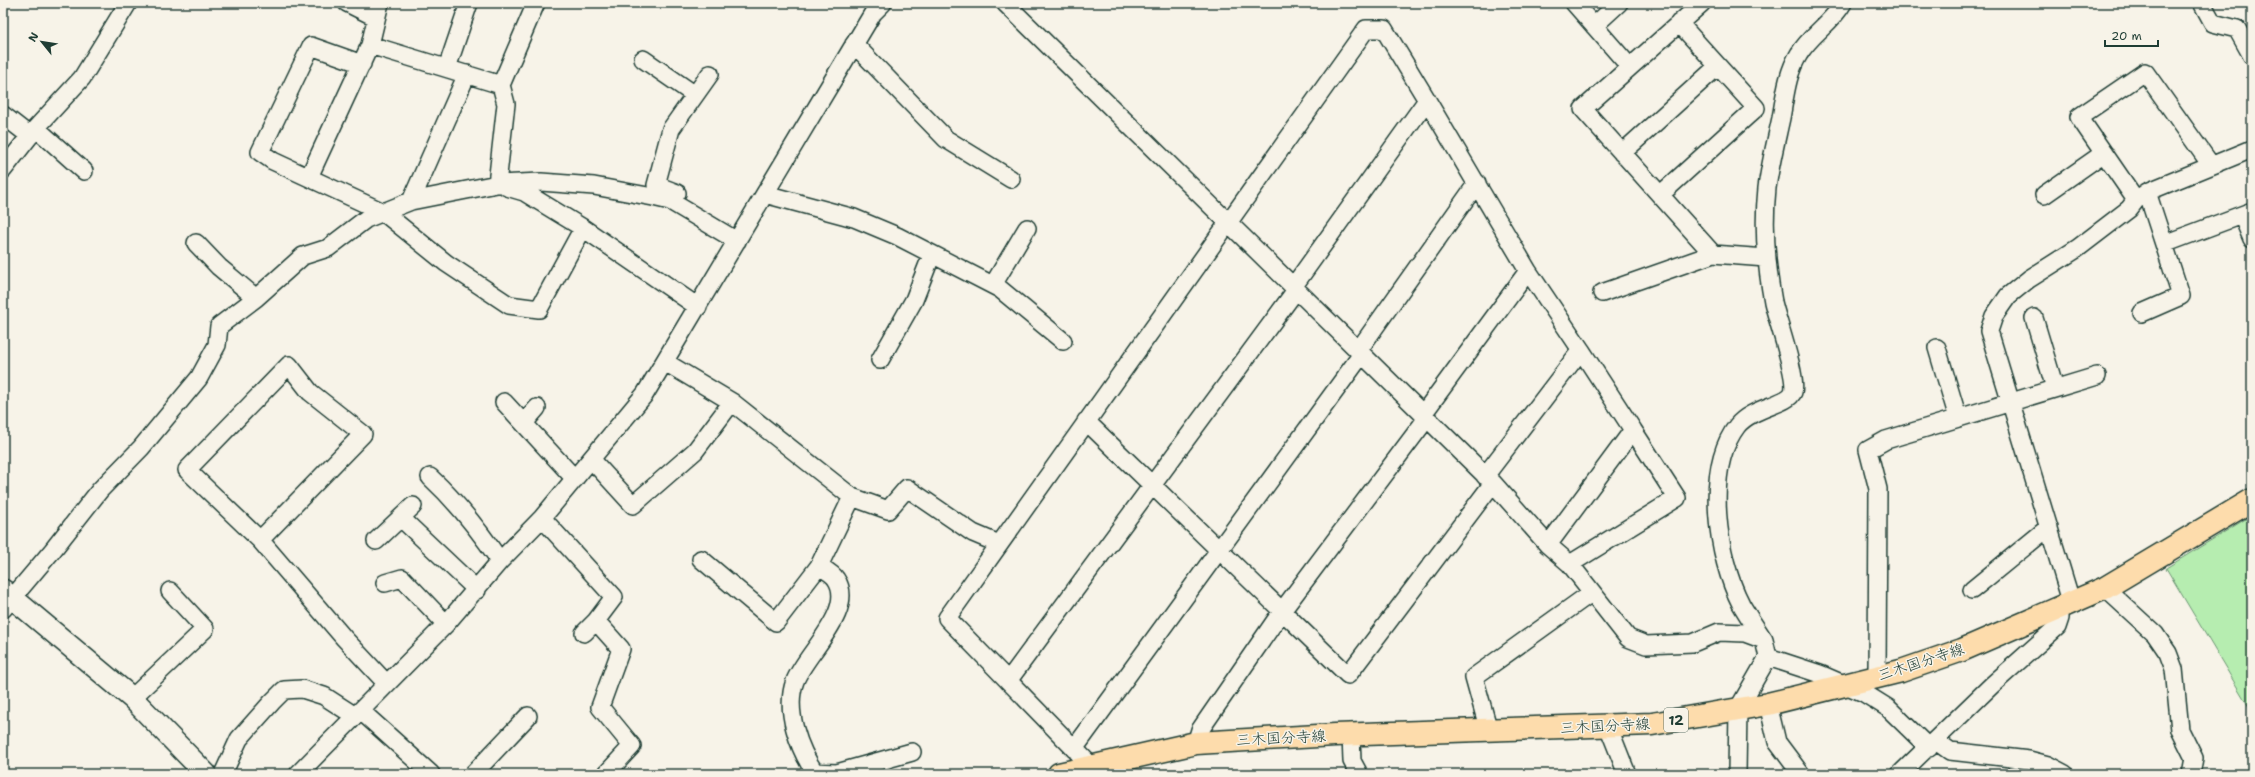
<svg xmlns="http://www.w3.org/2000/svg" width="2255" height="777" font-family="'Shantell Sans','Klee One',sans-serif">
	<rect width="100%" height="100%" fill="#f7f3e8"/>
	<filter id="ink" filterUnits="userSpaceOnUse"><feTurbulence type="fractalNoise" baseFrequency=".025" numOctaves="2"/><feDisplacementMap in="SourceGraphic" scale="8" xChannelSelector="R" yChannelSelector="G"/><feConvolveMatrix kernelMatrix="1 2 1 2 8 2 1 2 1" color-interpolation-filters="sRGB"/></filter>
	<g filter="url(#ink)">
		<!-- green -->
		<path fill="#b6edb0" stroke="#6a9572" d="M 2252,515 L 2252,712 L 2166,568 Z"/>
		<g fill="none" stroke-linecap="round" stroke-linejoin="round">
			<defs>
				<path id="minor" d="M 347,3 L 375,17
					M 1005,3 L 1493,483 L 1548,545 L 1570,564 L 1628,638 L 1646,645 L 1693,643 L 1719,632 L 1745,633 L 1764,640 L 1768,657 L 1820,674 L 1864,693 L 1888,708 L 1929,748
					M 1574,3 L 1630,67
					M 1702,3 L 1583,109 L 1713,254 L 1766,258
					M 2202,3 L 2213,23 L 2237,29 L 2252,56
					M 1594,26 L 1619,3
					M 854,44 L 946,139 L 1011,179
					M 370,45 L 501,85 L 536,3
					M 643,59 L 695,95
					M 362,64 L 311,46 L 260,152 L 273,161 L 383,212 L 446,263 L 509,305 L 539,309 L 583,228 L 524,192 L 507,187
					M 447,68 L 469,3
					M 3,115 L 30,136
					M 36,128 L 84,171
					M 1622,153 L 1718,66
					M 2211,165 L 2145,72 L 2079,117 L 2136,200 L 2147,192 L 2252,149
					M 3,170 L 36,128 L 82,78 L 128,3
					M 309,177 L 370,45 L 380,3
					M 497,184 L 506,104 L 501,85
					M 677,193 L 656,185 L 671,129 L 710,74
					M 765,194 L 854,218 L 897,236 L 1000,289 L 1063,341
					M 1660,195 L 1756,108 L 1679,23
					M 2044,195 L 2104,153
					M 411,201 L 467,74
					M 2242,215 L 2252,239
					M 583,228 L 698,307
					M 196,243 L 219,267 L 256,298
					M 2164,244 L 2252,211
					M 993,285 L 1027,228
					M 1293,287 L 1427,100 L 1528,271
					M 1602,293 L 1713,254
					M 2142,313 L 2181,296 L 2147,192
					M 2034,318 L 2055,388
					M 1937,348 L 1958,418
					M 1358,351 L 1477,183
					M 880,360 L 914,300 L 932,254
					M 665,362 L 732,402 L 852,497
					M 504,402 L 575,479
					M 1423,414 L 1528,271 L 1581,350
					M 1086,421 L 1348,675 L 1493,483
					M 524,423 L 537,408
					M 591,459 L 633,505 L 695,451 L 732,402
					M 1485,476 L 1581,350 L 1633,430
					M 430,477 C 457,502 479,530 500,561
					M 401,518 L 477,590
					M 542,518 L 614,597 L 596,621 L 621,649 L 600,707 L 632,746 L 606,774
					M 260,540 L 363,434 L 310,392 L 289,365 L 187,470 L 260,540 L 344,638 L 387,684
					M 376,541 L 413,506
					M 1548,545 L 1633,430 L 1677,498 L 1570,564
					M 701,559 L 776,622 L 819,566 L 852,497 L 888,510 L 907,488 L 973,533 L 999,544
					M 385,583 L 402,578 L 446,624
					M 2105,588 L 2155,634 L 2168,653 L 2174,669 L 2180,730 L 2194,758 L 2191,774
					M 1972,590 L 2049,527
					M 2071,601 L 1989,331 L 1994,316 L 2008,296 L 2029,279 L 2078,248 L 2129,209 L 2136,200
					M 3,609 L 52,551 L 100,490 L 141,448 L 199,378 L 217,345 L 219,326 L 256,298 L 303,256 L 328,248 L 366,219 L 411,201 L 497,184 L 541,182 L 594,186 L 653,197 L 670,201 L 737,241
					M 584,633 L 596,621
					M 1764,640 C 1756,628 1748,616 1741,604 C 1717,558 1704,469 1737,426 C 1752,407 1788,405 1793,392 C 1798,378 1777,320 1773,302 C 1766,264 1763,226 1767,188 C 1770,165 1776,141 1781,118 C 1785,96 1787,73 1799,54 C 1811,34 1832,23 1843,3
					M 1877,677 L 1878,489 L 1868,450 L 1886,440 L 2097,376
					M 1008,681 L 1296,290
					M 132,698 L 205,629 L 170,591
					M 1768,704 L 1777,742 L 1801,774
					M 361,711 L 431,774
					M 1608,726 L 1627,774
					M 1489,731 L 1474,677 L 1591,593
					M 1351,735 L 1352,761 L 1359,774
					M 1936,741 L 1950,751 L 2029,760 L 2048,765 L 2065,774
					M 1196,743 L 1200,730 L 1282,611 L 1427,418
					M 1074,749 L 1362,354
					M 814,772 L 837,773 L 912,752
					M 223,774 L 239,739 L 272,702 L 284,690 L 302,689 L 324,696 L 355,716
					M 298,774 L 446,624 L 500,561 L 542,518 L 645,394 L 873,13 L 883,3
					M 473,774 L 528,716
					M 816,774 C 799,750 784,710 795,681 C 805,654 857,610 836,579 C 833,574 824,569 819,566
					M 1099,774 L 947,618 L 1366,29 L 1384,29 L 1427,100
					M 1737,774 L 1738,709 L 1768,657
					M 1900,774 L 1992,685 L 2057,627 L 2060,618 L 2060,607"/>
				<path id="tertiary" d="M 3,590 L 132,698 L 206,774"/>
				<path id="primary" d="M 1059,774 L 1196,743 L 1335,735 L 1652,724 L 1768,704 L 1901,671 L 1962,650 L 2105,588 L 2252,500"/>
			</defs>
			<!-- minor casing -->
			<use href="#minor" stroke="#1f3d34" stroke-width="20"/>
			<!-- tertiary casing -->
			<use href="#tertiary" stroke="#1f3d34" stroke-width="24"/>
			<!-- primary casing -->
			<use href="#primary" stroke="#1f3d34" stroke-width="25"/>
			<!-- minor -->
			<use href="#minor" stroke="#f7f3e8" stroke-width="17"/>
			<!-- tertiary -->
			<use href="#tertiary" stroke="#f7f3e8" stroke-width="21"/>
			<!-- primary -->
			<use href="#primary" stroke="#fddcac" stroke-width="22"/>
		</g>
	</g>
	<g text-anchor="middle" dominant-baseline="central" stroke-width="3" stroke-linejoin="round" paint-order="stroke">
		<!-- shield labels -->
		<rect fill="#f7f3e8" stroke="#60746a" stroke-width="1" x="1664" y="708" width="24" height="24" rx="3"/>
		<g font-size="14" font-weight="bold" fill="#1f3d34">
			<text x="1676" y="720">12</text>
		</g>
		<!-- street labels -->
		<g font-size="15" fill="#1f3d34" stroke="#f7f3e8">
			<text transform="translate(1921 662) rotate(-18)">三木国分寺線</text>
			<text transform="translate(1605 726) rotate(-3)">三木国分寺線</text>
			<text transform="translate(1281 738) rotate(-3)">三木国分寺線</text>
		</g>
	</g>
	<!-- margin -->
	<rect width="2255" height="777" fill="none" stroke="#f7f3e8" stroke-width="16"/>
	<rect x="8" y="8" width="2239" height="761" fill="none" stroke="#1f3d34" stroke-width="1.5" filter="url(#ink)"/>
	<!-- north arrow -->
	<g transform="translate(42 42) rotate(300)" stroke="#f7f3e8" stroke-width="3" paint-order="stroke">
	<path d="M0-3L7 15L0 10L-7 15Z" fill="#1f3d34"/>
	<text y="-6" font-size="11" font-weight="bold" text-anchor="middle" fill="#1f3d34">N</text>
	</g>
	<!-- scale -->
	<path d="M2105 40v6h53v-6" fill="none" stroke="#1f3d34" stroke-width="2"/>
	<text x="2111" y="40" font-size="12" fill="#1f3d34" stroke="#f7f3e8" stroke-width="3" paint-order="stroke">20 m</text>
</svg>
